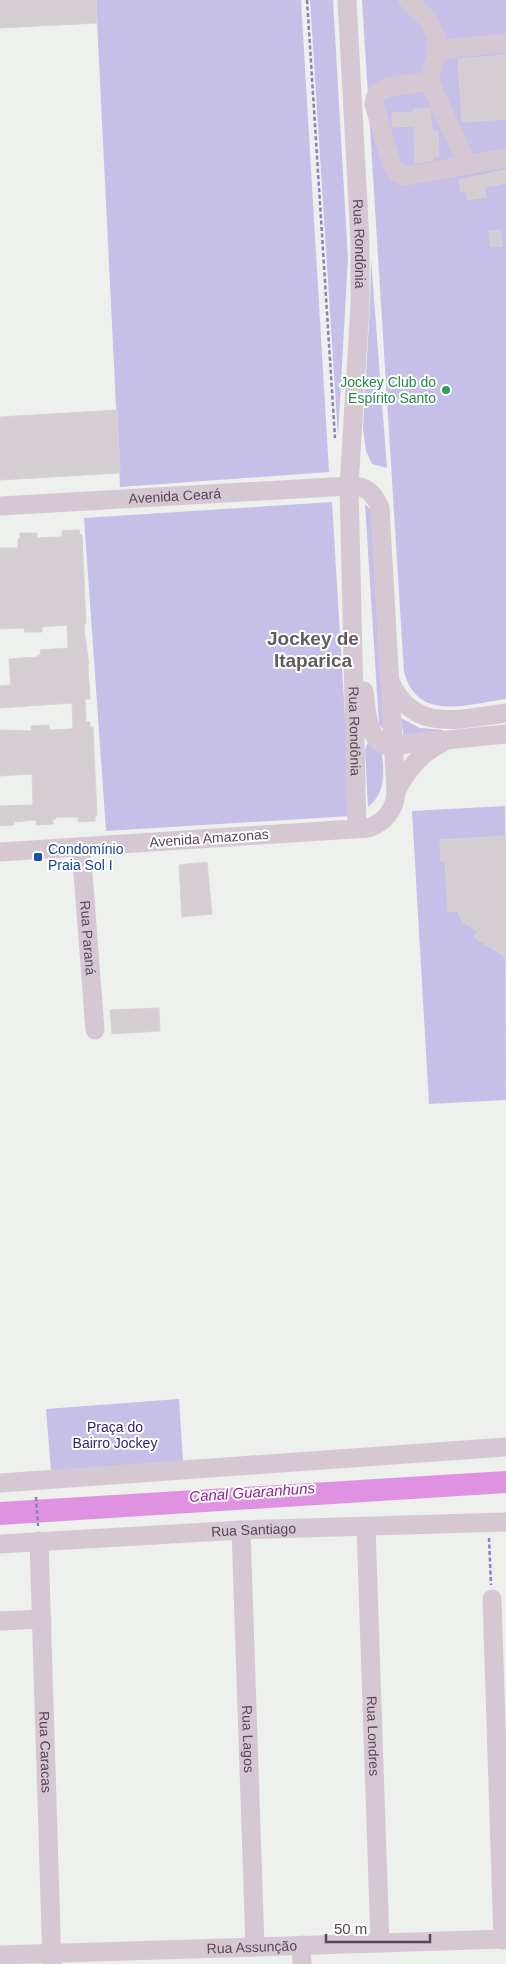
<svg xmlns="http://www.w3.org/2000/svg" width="506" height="1964" font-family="Helvetica,sans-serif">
	<rect width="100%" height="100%" fill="#eef0ed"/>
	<!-- green -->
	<path fill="#c6c0e9" d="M 96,0 L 301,0 L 329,472 L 120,487 Z
		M 310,0 L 333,0 L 348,258 L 338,437 Z
		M 362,0 L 506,0 L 506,699 C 467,704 418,723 404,672 Z
		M 371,259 L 387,468 L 372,464 L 366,451 L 363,428 L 370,305 Z
		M 332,502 L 351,816 L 106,831 L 84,518 Z
		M 365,504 L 371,510 L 384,730 L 379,724 Z
		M 401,718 L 420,728 L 443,730 L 444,734 L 404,739 Z
		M 368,742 L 382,753 C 384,775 386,792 368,807 L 365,750 Z
		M 505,806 L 506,1100 L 429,1104 L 412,811 Z
		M 179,1399 L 183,1462 L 51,1471 L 46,1409 Z"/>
	<!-- water -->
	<path fill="#de92e1" d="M 506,1471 L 506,1493 L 0,1525 L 0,1502 Z"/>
	<!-- building -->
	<path fill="#d4ced2" stroke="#d8d2d5" d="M 0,0 L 96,0 L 97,23 L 0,28 Z
		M 506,55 L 506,119 L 462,122 L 458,59 Z
		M 413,109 L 430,109 L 432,131 L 438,131 L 439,157 L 433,157 L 433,160 L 415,163 L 414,126 L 392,127 L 392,113 L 414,113 Z
		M 506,170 L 506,183 L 484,187 L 486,197 L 468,200 L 466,191 L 461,192 L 459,180 Z
		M 500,230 L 502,246 L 491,247 L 489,231 Z
		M 117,410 L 120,473 L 0,480 L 0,417 Z
		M 79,530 L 80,535 L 82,535 L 85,602 L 86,624 L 84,624 L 85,637 L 89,664 L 88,664 L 90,699 L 85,699 L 86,722 L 90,722 L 90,727 L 93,727 L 97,816 L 95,816 L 95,821 L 78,822 L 78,817 L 56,817 L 56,819 L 53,819 L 53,824 L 36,825 L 36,820 L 14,822 L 14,825 L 0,826 L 0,806 L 33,805 L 32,774 L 0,776 L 0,730 L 32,731 L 31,726 L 49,725 L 49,730 L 71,729 L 73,727 L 72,703 L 0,708 L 0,686 L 11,685 L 9,659 L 38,657 L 38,655 L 41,655 L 40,650 L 68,648 L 67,625 L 42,627 L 42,632 L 25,632 L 24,628 L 0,629 L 0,548 L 18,548 L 18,539 L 20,538 L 20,533 L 37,533 L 37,538 L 60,537 L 62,536 L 62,531 Z
		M 506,836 L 506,957 L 474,937 L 478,931 L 462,922 L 458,911 L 448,911 L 445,861 L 441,861 L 440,840 Z
		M 207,862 L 212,914 L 182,917 L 179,865 Z
		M 159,1008 L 160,1031 L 112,1034 L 110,1010 Z"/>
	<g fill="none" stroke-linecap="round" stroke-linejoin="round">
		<!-- path -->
		<path stroke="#8e7cc3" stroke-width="2.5" stroke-dasharray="4 2.5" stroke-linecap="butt" d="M 307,0 L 335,438
			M 36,1497 L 38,1526
			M 489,1538 L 491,1585"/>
		<!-- minor -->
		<g stroke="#d6c8d3" stroke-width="19">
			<path id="s1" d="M 347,0 L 360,241 L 360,306 L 349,486 L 357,828"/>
			<path d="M 408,0 L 428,20 L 435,34 L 437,50 L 429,81 L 468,165"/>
			<path d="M 437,50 L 506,43"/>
			<path d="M 429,81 L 386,88 C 377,92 375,95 374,104 L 392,165 L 398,173 L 406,176 L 506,158"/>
			<path id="s2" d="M 0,506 L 349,486 C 366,485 374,493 380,508 L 396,792 C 395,810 385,822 368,828 L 0,852"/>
			<path d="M 390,681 C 413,734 460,719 506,713"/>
			<path d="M 364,691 C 367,712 366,738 388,746 L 506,734"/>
			<path d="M 396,792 C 406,771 420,753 442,743"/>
			<path id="s3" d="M 81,847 L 95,1030"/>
			<path d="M 0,1483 L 506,1447"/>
			<path id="s4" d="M 366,1527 L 380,1943"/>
			<path id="s5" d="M 241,1530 L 255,1947"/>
			<path id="s6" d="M 39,1541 L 52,1964"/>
			<path id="s7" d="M 0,1544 L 241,1530 L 506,1522"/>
			<path d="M 492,1599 L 503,1940"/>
			<path d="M 0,1621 L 42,1619"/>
			<path d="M 301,1945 L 302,1964"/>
			<path id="s8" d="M 0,1955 L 506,1939"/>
		</g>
	</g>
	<!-- markers -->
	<circle fill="#2e9e5b" stroke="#fff" stroke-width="2" cx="446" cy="390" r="5"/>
	<rect fill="#1a4fb4" stroke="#fff" stroke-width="2" x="33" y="852" width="10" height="10" rx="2.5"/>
	<g text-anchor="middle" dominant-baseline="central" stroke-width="4" stroke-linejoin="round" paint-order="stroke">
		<!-- street labels -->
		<g font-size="14" fill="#584855" stroke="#fff">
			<text stroke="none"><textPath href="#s1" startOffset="244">Rua Rondônia</textPath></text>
			<text stroke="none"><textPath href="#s2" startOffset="175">Avenida Ceará</textPath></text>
			<text stroke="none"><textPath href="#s1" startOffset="732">Rua Rondônia</textPath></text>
			<text transform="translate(209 838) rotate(-4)">Avenida Amazonas</text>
			<text stroke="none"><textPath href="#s3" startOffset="91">Rua Paraná</textPath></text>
			<text stroke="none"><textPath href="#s7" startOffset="254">Rua Santiago</textPath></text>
			<text stroke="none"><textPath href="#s4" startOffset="209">Rua Londres</textPath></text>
			<text stroke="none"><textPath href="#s5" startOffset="209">Rua Lagos</textPath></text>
			<text stroke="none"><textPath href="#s6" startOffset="211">Rua Caracas</textPath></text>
			<text stroke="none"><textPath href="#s8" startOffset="252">Rua Assunção</textPath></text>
		</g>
		<!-- leisure labels -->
		<g font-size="14" fill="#27864d" stroke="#fff" text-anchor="end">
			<text x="436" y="382">Jockey Club do<tspan x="436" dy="16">Espírito Santo</tspan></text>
		</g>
		<!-- transit labels -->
		<g font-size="14" fill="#164399" stroke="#fff" text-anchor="start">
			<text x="48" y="849">Condomínio<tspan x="48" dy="16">Praia Sol I</tspan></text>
		</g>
		<!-- park labels -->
		<g font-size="14" fill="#352171" stroke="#fff">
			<text x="115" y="1427">Praça do<tspan x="115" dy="16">Bairro Jockey</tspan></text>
		</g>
		<!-- water labels -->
		<g font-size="15" font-style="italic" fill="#911d96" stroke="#fff">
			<text transform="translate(252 1492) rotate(-4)">Canal Guaranhuns</text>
		</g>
		<!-- district labels -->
		<g font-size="19" font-weight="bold" fill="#615b5f" stroke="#fff">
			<text x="313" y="638">Jockey de<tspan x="313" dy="22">Itaparica</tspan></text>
		</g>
	</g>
	<!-- scale -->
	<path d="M326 1934v8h104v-8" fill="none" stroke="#584855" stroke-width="2.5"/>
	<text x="334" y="1934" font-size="15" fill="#584855" stroke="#ffffff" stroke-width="4" paint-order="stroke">50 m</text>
</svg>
